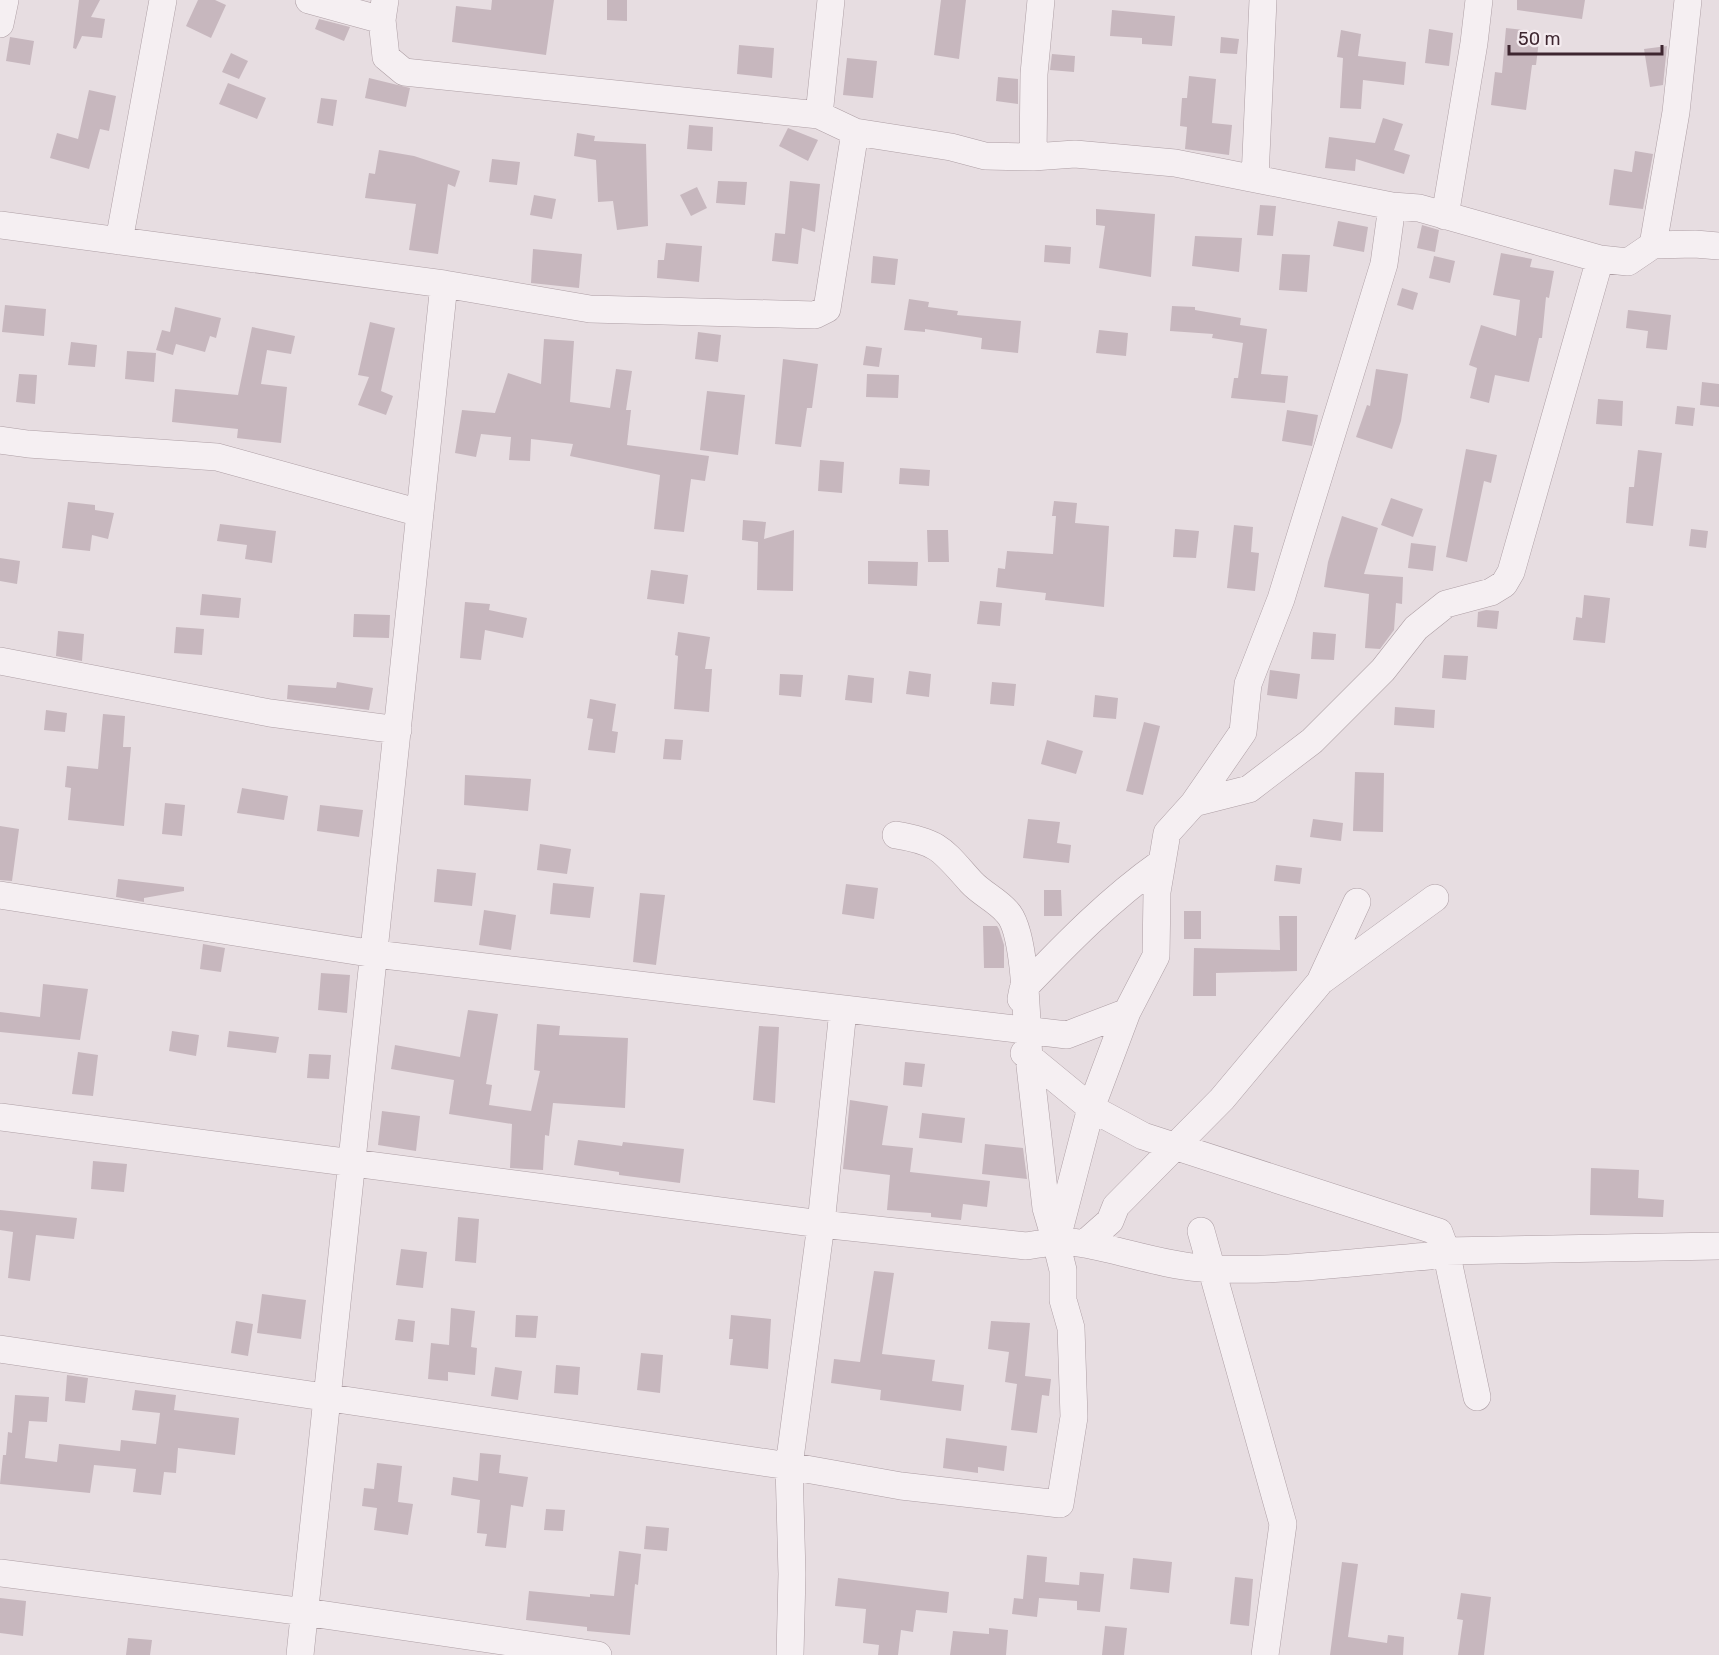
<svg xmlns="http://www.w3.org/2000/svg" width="1719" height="1655" font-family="Rubik,sans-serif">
	<rect width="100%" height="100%" fill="#e7dde1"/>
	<!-- building -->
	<path fill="#c7b7be" d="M 79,0 L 100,0 L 91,17 L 105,19 L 102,38 L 82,36 L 76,49 L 73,48 Z
		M 198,0 L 215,0 L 226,5 L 211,38 L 186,26 Z
		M 492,0 L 554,0 L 546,55 L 452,42 L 456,6 L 491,10 Z
		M 607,0 L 627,0 L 627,21 L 607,20 Z
		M 941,0 L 966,0 L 959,59 L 934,55 Z
		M 1517,0 L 1585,0 L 1582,19 L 1517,10 Z
		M 1112,10 L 1175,16 L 1172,46 L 1142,44 L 1142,38 L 1110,36 Z
		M 319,19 L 350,27 L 344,41 L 315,29 Z
		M 1506,28 L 1540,32 L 1536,65 L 1532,65 L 1526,110 L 1491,105 L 1495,72 L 1502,73 Z
		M 1429,29 L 1453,33 L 1449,66 L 1425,63 Z
		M 1341,30 L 1361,34 L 1358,56 L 1406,62 L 1404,85 L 1363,80 L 1361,109 L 1340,108 L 1343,58 L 1337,57 Z
		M 10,37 L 34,41 L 30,65 L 6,61 Z
		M 1221,37 L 1239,39 L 1237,54 L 1220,53 Z
		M 739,45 L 774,48 L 772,78 L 737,74 Z
		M 1667,46 L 1663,85 L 1650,87 L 1644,49 Z
		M 231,53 L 248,61 L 239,79 L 222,72 Z
		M 1052,54 L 1075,56 L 1074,72 L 1050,70 Z
		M 847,58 L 877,61 L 873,98 L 843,95 Z
		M 1189,76 L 1216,79 L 1212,123 L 1232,125 L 1229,155 L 1185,149 L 1187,127 L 1180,126 L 1182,98 L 1187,98 Z
		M 998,77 L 1018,79 L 1018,104 L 996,101 Z
		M 369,78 L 410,88 L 406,107 L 365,98 Z
		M 228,83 L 266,98 L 257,119 L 219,104 Z
		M 89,90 L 116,96 L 109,131 L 100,129 L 89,169 L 50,158 L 57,133 L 78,139 Z
		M 321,98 L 337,100 L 333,126 L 317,123 Z
		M 1383,118 L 1403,124 L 1394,150 L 1410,155 L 1404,174 L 1356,159 L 1355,171 L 1325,168 L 1329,137 L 1375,143 Z
		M 689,125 L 713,127 L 712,151 L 687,149 Z
		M 788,128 L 818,140 L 808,161 L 779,146 Z
		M 577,133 L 595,136 L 594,141 L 646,144 L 648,226 L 617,230 L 613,201 L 598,202 L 596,160 L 574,156 Z
		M 379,150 L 414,156 L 460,171 L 455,187 L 448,184 L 438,254 L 409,250 L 416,204 L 365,198 L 369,173 L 375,174 Z
		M 1635,151 L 1653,154 L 1643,209 L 1609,205 L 1614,169 L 1632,172 Z
		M 492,159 L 520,162 L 517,185 L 489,182 Z
		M 718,181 L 747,182 L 745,205 L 716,203 Z
		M 790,181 L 820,184 L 815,232 L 802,228 L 798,264 L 772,261 L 775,233 L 785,234 Z
		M 697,187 L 707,208 L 691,216 L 680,195 Z
		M 534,195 L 556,199 L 552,219 L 530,215 Z
		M 1260,205 L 1276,206 L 1273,236 L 1257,235 Z
		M 1096,209 L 1155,214 L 1151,277 L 1099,268 L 1105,226 L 1096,225 Z
		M 1338,221 L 1368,227 L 1364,252 L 1333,246 Z
		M 1422,225 L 1439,230 L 1435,252 L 1417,248 Z
		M 1195,236 L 1242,238 L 1239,272 L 1192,266 Z
		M 666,243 L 702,246 L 699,282 L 657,278 L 658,260 L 664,260 Z
		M 1045,245 L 1071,247 L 1070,264 L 1044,262 Z
		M 533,249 L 582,254 L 579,288 L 531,283 Z
		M 1501,253 L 1532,259 L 1530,267 L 1554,271 L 1549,298 L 1546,297 L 1542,338 L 1539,338 L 1529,382 L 1495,375 L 1489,403 L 1470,398 L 1477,368 L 1469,365 L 1481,325 L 1516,336 L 1520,300 L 1493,295 Z
		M 1282,254 L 1310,255 L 1307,292 L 1279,290 Z
		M 873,256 L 898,259 L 895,285 L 871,283 Z
		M 1434,256 L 1455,261 L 1450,283 L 1429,278 Z
		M 1402,288 L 1418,293 L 1413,310 L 1397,305 Z
		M 909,299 L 929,302 L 928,307 L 958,311 L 957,315 L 1021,321 L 1018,353 L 981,349 L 982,338 L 925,329 L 925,332 L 904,330 Z
		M 5,305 L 46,309 L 44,336 L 2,332 Z
		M 1172,306 L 1195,307 L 1195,310 L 1241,318 L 1240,325 L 1267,329 L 1261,374 L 1288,376 L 1285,403 L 1231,398 L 1234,378 L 1238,378 L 1243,343 L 1212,338 L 1213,334 L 1170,331 Z
		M 175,307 L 221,318 L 216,338 L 210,336 L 205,352 L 176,344 L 173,355 L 156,350 L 162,330 L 170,332 Z
		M 1628,310 L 1671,315 L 1667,350 L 1646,348 L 1648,331 L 1626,328 Z
		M 370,322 L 395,328 L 381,391 L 393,396 L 386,415 L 358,405 L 369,377 L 358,375 Z
		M 252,327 L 295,336 L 291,354 L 267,350 L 261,384 L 287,387 L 281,443 L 237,438 L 238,429 L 172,422 L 175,389 L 238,395 Z
		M 1099,330 L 1128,333 L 1126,356 L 1096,353 Z
		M 698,332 L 721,335 L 718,362 L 695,359 Z
		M 544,339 L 574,341 L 570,402 L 610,408 L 616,369 L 632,371 L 626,410 L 631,410 L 627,445 L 709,456 L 705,481 L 691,479 L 684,532 L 654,529 L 660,475 L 570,456 L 573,444 L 531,439 L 530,461 L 509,460 L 511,437 L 481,434 L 476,457 L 455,453 L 462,410 L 495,413 L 508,373 L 541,384 Z
		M 71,342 L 97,345 L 95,367 L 68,365 Z
		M 866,346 L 882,348 L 879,367 L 863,365 Z
		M 127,351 L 156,353 L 154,382 L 125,379 Z
		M 783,359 L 818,364 L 812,408 L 807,408 L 801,447 L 775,444 Z
		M 1376,369 L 1408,374 L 1401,421 L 1392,449 L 1356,437 L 1367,405 L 1370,406 Z
		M 19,374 L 37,375 L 35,404 L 16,402 Z
		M 867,374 L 899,375 L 898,398 L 866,397 Z
		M 1702,382 L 1719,384 L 1719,407 L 1700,405 Z
		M 707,391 L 745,395 L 738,455 L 700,450 Z
		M 1598,399 L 1623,401 L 1622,426 L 1596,424 Z
		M 1677,406 L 1695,408 L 1693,426 L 1675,424 Z
		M 1287,410 L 1318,415 L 1312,446 L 1282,441 Z
		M 1466,449 L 1497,455 L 1491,483 L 1484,481 L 1467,562 L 1446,557 Z
		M 1638,450 L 1662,453 L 1653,526 L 1626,523 L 1629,487 L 1634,487 Z
		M 820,460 L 844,462 L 842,493 L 818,491 Z
		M 900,468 L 930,470 L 929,486 L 899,484 Z
		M 1391,498 L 1423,509 L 1413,537 L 1381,525 Z
		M 1054,501 L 1077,503 L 1075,523 L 1109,526 L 1104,607 L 1045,600 L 1046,593 L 996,587 L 998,568 L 1005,569 L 1007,551 L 1053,554 L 1056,516 L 1052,516 Z
		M 68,502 L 95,505 L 95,510 L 114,513 L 108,539 L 92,535 L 90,551 L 62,548 Z
		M 1342,516 L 1378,528 L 1364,574 L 1403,577 L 1402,604 L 1396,603 L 1394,630 L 1380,649 L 1365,648 L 1369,594 L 1324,587 L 1328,562 Z
		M 743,520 L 766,522 L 764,539 L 794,530 L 793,591 L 757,590 L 758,542 L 742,540 Z
		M 220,524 L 276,531 L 272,563 L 245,559 L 247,545 L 217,541 Z
		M 1234,525 L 1253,527 L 1251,552 L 1259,553 L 1255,591 L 1227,588 Z
		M 1175,529 L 1199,531 L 1196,558 L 1173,557 Z
		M 1691,529 L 1708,531 L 1706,548 L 1689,546 Z
		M 927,530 L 948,530 L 949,562 L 928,562 Z
		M 1411,543 L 1436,546 L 1433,571 L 1408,568 Z
		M 0,558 L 20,561 L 17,584 L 0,581 Z
		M 868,561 L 918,562 L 917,586 L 868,584 Z
		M 651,570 L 688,575 L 684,604 L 647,599 Z
		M 202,594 L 241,598 L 239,618 L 200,615 Z
		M 1584,595 L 1610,598 L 1605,643 L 1573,640 L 1576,617 L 1582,618 Z
		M 980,601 L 1002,603 L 1000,626 L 977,624 Z
		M 465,602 L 490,604 L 489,610 L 527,618 L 523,638 L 485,630 L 481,660 L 460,658 Z
		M 1486,610 L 1499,611 L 1497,629 L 1477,627 L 1478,612 Z
		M 354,614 L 390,615 L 389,638 L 353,637 Z
		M 176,627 L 204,629 L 202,655 L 174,653 Z
		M 58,631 L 84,634 L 82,661 L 56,656 Z
		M 678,632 L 710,637 L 705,669 L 712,669 L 709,712 L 674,709 L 678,656 L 675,655 Z
		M 1313,632 L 1336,634 L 1334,660 L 1311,659 Z
		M 1444,655 L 1468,656 L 1466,680 L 1442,678 Z
		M 1270,670 L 1300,674 L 1297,699 L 1267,695 Z
		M 909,671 L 931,674 L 929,697 L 906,694 Z
		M 780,674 L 803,675 L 801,697 L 779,695 Z
		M 848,675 L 874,678 L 872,703 L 845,700 Z
		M 337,682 L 373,688 L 369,710 L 287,699 L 288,685 L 336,688 Z
		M 992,682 L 1016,684 L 1014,706 L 990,704 Z
		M 1095,695 L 1118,698 L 1116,719 L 1093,717 Z
		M 590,699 L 616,704 L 612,731 L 618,732 L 615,753 L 588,750 L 593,719 L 587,718 Z
		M 1395,707 L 1435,710 L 1434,728 L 1394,725 Z
		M 46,710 L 67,713 L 65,732 L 44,730 Z
		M 103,714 L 125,716 L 123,747 L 131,747 L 124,826 L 68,820 L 71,788 L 65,787 L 67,766 L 98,769 Z
		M 1144,722 L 1160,726 L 1143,795 L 1126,791 Z
		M 665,739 L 683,740 L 681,760 L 663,759 Z
		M 1047,740 L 1083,751 L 1076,774 L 1041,764 Z
		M 1355,772 L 1384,773 L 1383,832 L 1353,831 Z
		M 465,775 L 531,779 L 528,811 L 464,805 Z
		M 242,788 L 288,796 L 284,820 L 237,813 Z
		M 165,803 L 185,805 L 182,836 L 162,834 Z
		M 320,805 L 363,810 L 359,837 L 317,831 Z
		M 1028,819 L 1060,822 L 1057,843 L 1071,845 L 1069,863 L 1023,858 Z
		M 1313,819 L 1343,823 L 1341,841 L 1310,837 Z
		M 0,826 L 19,829 L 12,881 L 0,880 Z
		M 540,844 L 571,849 L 567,874 L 537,870 Z
		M 1276,865 L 1302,868 L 1300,884 L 1274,881 Z
		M 437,869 L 476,873 L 472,906 L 434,902 Z
		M 118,879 L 184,887 L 184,891 L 144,898 L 144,902 L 116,897 Z
		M 553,883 L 594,887 L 590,918 L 550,914 Z
		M 846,884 L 878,888 L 874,919 L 842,914 Z
		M 1044,890 L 1061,890 L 1062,916 L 1044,916 Z
		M 640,893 L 665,895 L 656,965 L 633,962 Z
		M 484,910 L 516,915 L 511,950 L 479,945 Z
		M 1184,911 L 1201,911 L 1201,939 L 1184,939 Z
		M 1279,916 L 1297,916 L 1297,971 L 1216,973 L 1216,996 L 1193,996 L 1194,948 L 1280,950 Z
		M 983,926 L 997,926 L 999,929 L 1004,945 L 1004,968 L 984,968 Z
		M 203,944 L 225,948 L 221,972 L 200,969 Z
		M 321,973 L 350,975 L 347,1013 L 318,1010 Z
		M 43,984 L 88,989 L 80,1040 L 0,1032 L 0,1012 L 40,1017 Z
		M 468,1010 L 498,1014 L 486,1084 L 492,1085 L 489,1105 L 531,1111 L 540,1071 L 534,1070 L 537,1024 L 560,1026 L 559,1035 L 628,1038 L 625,1108 L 553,1103 L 549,1136 L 545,1135 L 543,1170 L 510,1168 L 512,1124 L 449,1114 L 454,1080 L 391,1069 L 395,1045 L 460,1057 Z
		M 759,1026 L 779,1027 L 775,1103 L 753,1100 Z
		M 172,1031 L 199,1035 L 196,1056 L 169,1051 Z
		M 229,1031 L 279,1037 L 276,1053 L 227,1047 Z
		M 78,1052 L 98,1055 L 93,1096 L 72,1094 Z
		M 309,1054 L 331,1055 L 329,1079 L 307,1078 Z
		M 905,1062 L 925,1064 L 922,1087 L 903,1085 Z
		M 850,1100 L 888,1106 L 882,1145 L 913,1148 L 910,1172 L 990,1181 L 987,1207 L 963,1204 L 961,1220 L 931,1217 L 931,1213 L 887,1210 L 890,1175 L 843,1169 Z
		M 382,1111 L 420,1116 L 416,1151 L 378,1145 Z
		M 922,1113 L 965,1118 L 962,1143 L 919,1138 Z
		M 578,1140 L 622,1146 L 623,1142 L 684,1149 L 680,1183 L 619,1175 L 619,1172 L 574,1165 Z
		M 985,1144 L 1023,1148 L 1027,1179 L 982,1174 Z
		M 93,1161 L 127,1164 L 124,1192 L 91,1189 Z
		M 1591,1168 L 1639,1170 L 1638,1198 L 1664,1200 L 1663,1217 L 1590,1215 Z
		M 0,1210 L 77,1218 L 74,1239 L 36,1235 L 30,1281 L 8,1278 L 13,1232 L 0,1230 Z
		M 458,1217 L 479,1219 L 476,1263 L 455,1261 Z
		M 401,1249 L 427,1252 L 423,1288 L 396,1285 Z
		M 874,1271 L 894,1273 L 882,1354 L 935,1360 L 932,1381 L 964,1385 L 961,1411 L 880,1400 L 881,1390 L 831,1383 L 834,1359 L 860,1362 Z
		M 262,1294 L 306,1300 L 301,1339 L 257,1333 Z
		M 451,1308 L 475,1311 L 471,1347 L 477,1348 L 475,1375 L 448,1372 L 448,1381 L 428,1379 L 431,1343 L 449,1345 Z
		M 516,1315 L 538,1316 L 536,1338 L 515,1337 Z
		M 731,1315 L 771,1319 L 768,1369 L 730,1365 L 733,1339 L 729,1339 Z
		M 398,1319 L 415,1321 L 413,1342 L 395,1340 Z
		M 236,1321 L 253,1324 L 248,1356 L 231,1353 Z
		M 991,1321 L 1030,1323 L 1025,1376 L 1051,1379 L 1049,1396 L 1042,1395 L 1037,1433 L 1011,1430 L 1017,1384 L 1005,1382 L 1009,1352 L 988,1349 Z
		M 641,1353 L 663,1355 L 660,1393 L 637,1390 Z
		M 556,1365 L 580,1367 L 578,1395 L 554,1393 Z
		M 495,1367 L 522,1371 L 518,1400 L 491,1396 Z
		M 67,1375 L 88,1378 L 85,1403 L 65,1401 Z
		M 135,1390 L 176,1395 L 174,1410 L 239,1418 L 235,1455 L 178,1448 L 176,1473 L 164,1472 L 161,1495 L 133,1492 L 136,1469 L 94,1465 L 90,1493 L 0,1484 L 3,1455 L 6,1455 L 8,1432 L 12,1433 L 15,1395 L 49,1397 L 47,1422 L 29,1421 L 25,1458 L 57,1462 L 59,1444 L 120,1451 L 121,1440 L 156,1444 L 160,1413 L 132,1410 Z
		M 946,1438 L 1007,1446 L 1004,1471 L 978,1467 L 978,1473 L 943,1468 Z
		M 480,1453 L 501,1455 L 499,1473 L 528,1477 L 523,1507 L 511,1505 L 506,1548 L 485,1546 L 487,1534 L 477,1533 L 480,1500 L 451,1495 L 453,1477 L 478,1481 Z
		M 377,1463 L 402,1466 L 398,1502 L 413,1504 L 408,1535 L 374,1530 L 377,1508 L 362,1506 L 364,1488 L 374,1489 Z
		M 546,1509 L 565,1510 L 563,1531 L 544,1530 Z
		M 646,1526 L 669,1528 L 667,1551 L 644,1549 Z
		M 619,1551 L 641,1554 L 638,1585 L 635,1584 L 630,1635 L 587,1631 L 587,1627 L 526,1620 L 529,1591 L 590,1597 L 590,1594 L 614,1596 Z
		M 1027,1555 L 1047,1557 L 1045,1582 L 1079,1585 L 1080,1572 L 1104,1574 L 1100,1612 L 1077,1610 L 1077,1601 L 1039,1598 L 1037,1617 L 1012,1614 L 1014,1598 L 1023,1599 Z
		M 1133,1558 L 1172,1562 L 1169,1593 L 1130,1589 Z
		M 1342,1562 L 1358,1564 L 1348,1637 L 1387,1643 L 1388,1635 L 1404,1637 L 1403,1655 L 1330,1655 Z
		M 1235,1577 L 1253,1579 L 1249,1626 L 1230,1624 Z
		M 838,1578 L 949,1592 L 947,1613 L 916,1610 L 913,1632 L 901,1630 L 898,1655 L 878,1655 L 879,1645 L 863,1643 L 866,1609 L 835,1606 Z
		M 1461,1593 L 1491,1597 L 1484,1655 L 1458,1655 L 1463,1620 L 1457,1619 Z
		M 0,1598 L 26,1601 L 23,1636 L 0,1633 Z
		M 1105,1626 L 1127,1628 L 1124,1655 L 1102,1655 Z
		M 989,1628 L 1008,1630 L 1006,1655 L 950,1655 L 953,1631 L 989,1634 Z
		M 128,1638 L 152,1640 L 150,1655 L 126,1655 Z"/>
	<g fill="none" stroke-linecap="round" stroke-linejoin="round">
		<defs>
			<path id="minor" d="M 309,0 L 382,20
				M 385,0 L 382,20 L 386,57 L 404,72 L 819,115 L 855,132 L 951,147 L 985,156 L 1033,157 L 1075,154 L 1175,163 L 1392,206 L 1419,208 L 1600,259 L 1628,262 L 1653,245 L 1676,112 L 1688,0
				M 0,24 L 5,0
				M 819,115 L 831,0
				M 1033,157 L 1034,74 L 1041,0
				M 1255,178 L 1263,0
				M 1445,216 L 1474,43 L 1479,0
				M 0,225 L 444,284 L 590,309 L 815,315 L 827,309 L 855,132
				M 119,241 L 163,0
				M 1653,245 L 1695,244 L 1719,246
				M 0,440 L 28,444 L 217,457 L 420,513
				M 0,661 L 270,713 L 398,730
				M 1194,803 L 1249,789 L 1312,741 L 1383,670 L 1416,628 L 1446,604 L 1491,592 L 1504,584 L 1511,572 L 1600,259
				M 896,835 C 940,842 943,851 971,882 C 982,894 997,900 1007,912 C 1027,932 1026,1026 1029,1057 L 1091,1108 L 1143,1136 L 1439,1232 L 1446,1251 L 1477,1397
				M 0,895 L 375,954 L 1067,1035 L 1127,1012
				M 1321,981 L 1435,898
				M 1021,999 L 1023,989 C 1067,943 1110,899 1161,863
				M 1024,1053 L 1029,1057 L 1046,1208 L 1056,1242
				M 0,1117 L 821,1224 L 1026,1246 C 1046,1243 1065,1240 1085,1244 C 1124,1251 1162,1265 1201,1268 C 1277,1273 1354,1262 1429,1256 L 1446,1251 L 1719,1246
				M 1201,1231 L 1283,1524 L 1265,1655
				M 1084,1244 L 1110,1221 L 1116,1206 L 1222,1099 L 1320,982 L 1357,902
				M 0,1349 L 789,1466 L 901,1486 L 1060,1504 L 1074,1417 L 1071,1328 L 1063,1300 L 1063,1270 L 1056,1242 L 1091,1108 L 1127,1012 L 1156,956 L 1157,892 L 1167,833 L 1194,803 L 1243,732 L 1248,684 L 1281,599 L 1384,264 L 1392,206
				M 0,1573 L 305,1612 L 598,1655
				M 300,1655 L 444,284
				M 790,1655 L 792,1574 L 789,1466 L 821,1224 L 843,1010"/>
		</defs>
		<!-- minor casing -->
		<use href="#minor" stroke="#ae9fa5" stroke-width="28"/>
		<!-- minor -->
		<use href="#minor" stroke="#f5eff2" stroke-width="27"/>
	</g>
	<!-- scale -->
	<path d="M1509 45v9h153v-9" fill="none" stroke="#3e2630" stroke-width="3"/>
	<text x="1518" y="45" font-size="18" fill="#3e2630" stroke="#f5ecf0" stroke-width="4.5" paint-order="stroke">50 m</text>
</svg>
